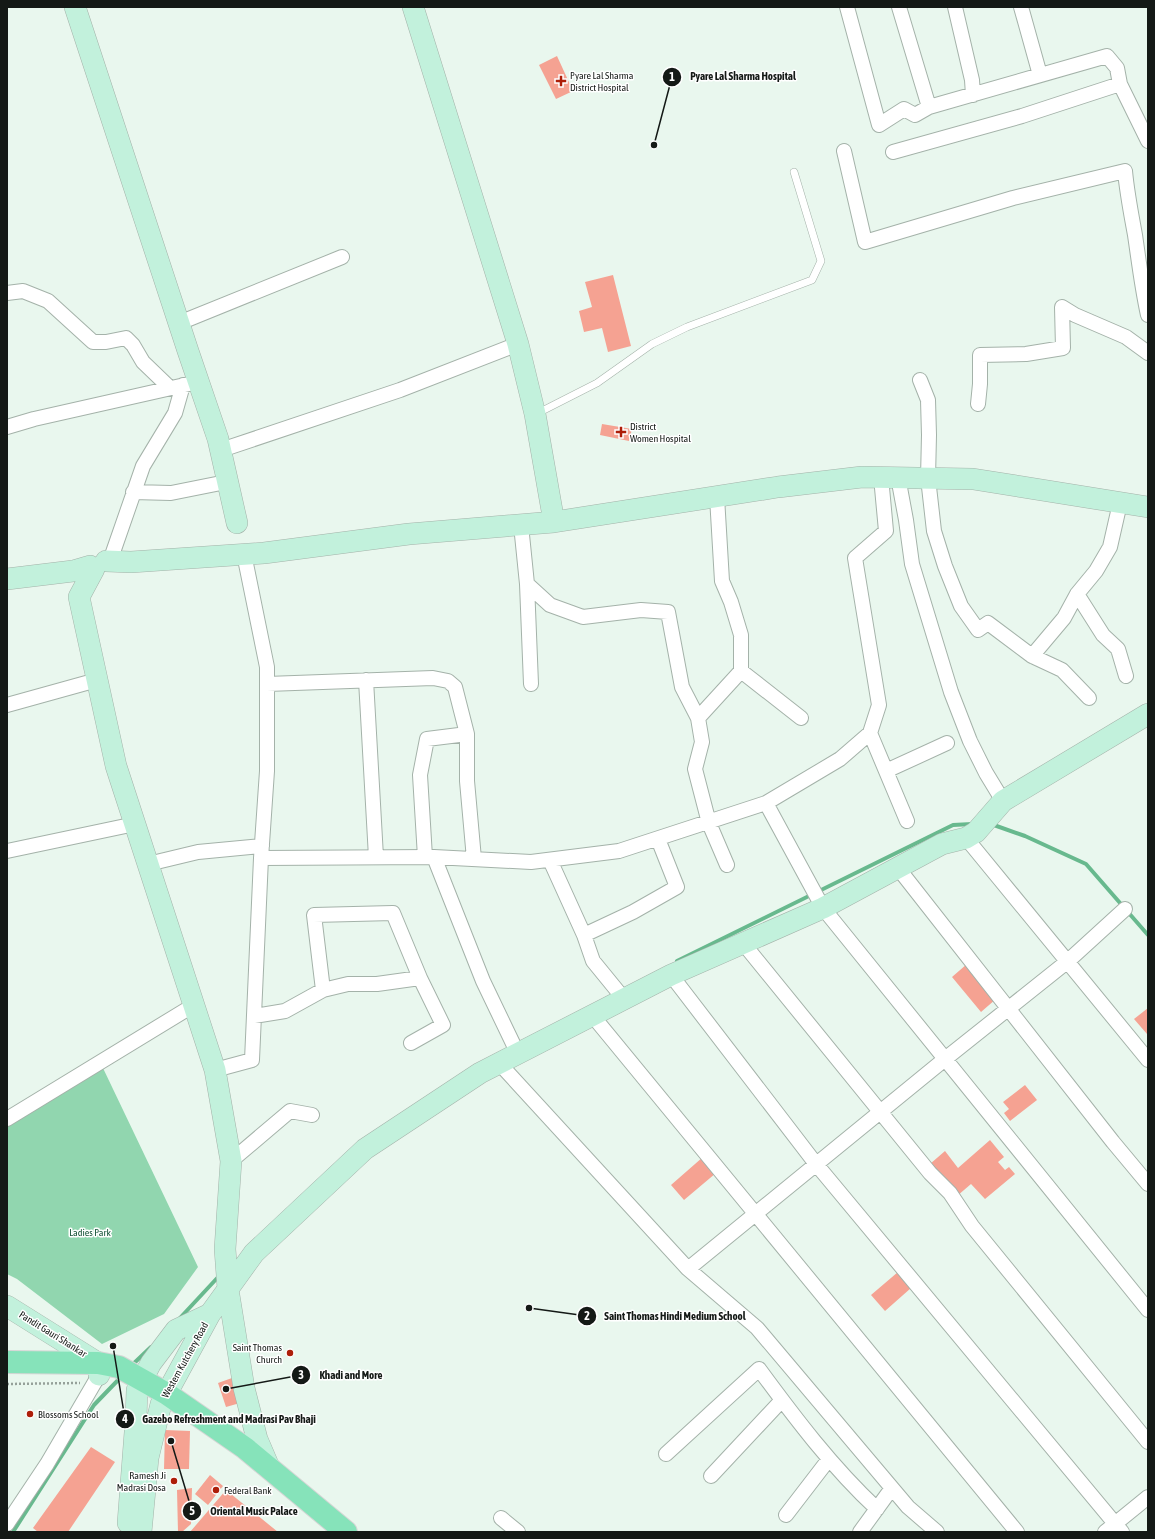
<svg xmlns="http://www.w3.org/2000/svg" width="1155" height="1539" font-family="'Asap Condensed',sans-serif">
	<rect width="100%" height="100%" fill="#e9f7ee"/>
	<!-- green -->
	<path fill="#91d6af" d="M 102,1066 L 198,1267 L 164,1314 L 102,1344 L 17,1279 L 7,1274 L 7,1126 Z"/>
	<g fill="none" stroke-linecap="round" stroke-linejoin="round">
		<!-- stream -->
		<path stroke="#68b98e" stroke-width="4" d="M 991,824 L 1025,836 L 1086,864 L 1148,935
			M 677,961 L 953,825 L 972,824
			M 180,1318 L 220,1275
			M 131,1366 L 151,1347
			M 13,1532 L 94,1405 L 121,1377"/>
	</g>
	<!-- building -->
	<path fill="#f5a292" d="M 557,56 L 573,91 L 556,99 L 539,65 Z
		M 613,275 L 631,346 L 608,352 L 602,328 L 584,332 L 579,311 L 592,307 L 585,282 Z
		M 602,424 L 632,429 L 629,441 L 600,435 Z
		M 967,964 L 996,999 L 981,1012 L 952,977 Z
		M 1148,1008 L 1148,1033 L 1147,1034 L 1134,1019 Z
		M 1025,1085 L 1037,1100 L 1010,1121 L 1004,1113 L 1009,1109 L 1003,1102 Z
		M 990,1140 L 1004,1157 L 998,1162 L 1005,1170 L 1009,1167 L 1015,1174 L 985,1199 L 971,1184 L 957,1196 L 930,1164 L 945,1151 L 958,1168 Z
		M 703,1157 L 716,1173 L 684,1200 L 671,1185 Z
		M 898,1272 L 911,1288 L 885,1311 L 871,1295 Z
		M 232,1378 L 240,1403 L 226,1407 L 218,1383 Z
		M 165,1430 L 190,1431 L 189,1469 L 164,1469 Z
		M 91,1447 L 115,1462 L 68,1532 L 38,1532 L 33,1528 Z
		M 210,1475 L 223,1486 L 208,1505 L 195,1494 Z
		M 192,1488 L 191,1524 L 182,1532 L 178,1532 L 177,1490 Z
		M 226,1490 L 278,1532 L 190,1532 Z"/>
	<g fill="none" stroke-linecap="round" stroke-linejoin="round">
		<defs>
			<path id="lane" d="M 538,413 L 597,383 L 652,344 L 687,327 L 812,280 L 821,261 L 794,172"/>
			<path id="street" d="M 847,7 L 879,125 L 904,109 L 915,115 L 929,107 L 1107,56 L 1117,68 L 1120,84
				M 899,7 L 929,107
				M 955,7 L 972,80 L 973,95
				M 1021,7 L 1040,75
				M 844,151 L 865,242 L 1013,198 L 1125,171 C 1127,193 1131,213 1135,235 C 1139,262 1142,288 1148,315
				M 893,152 L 1022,116 L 1120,84 L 1148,141
				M 7,293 L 23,291 L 48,301 L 93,342 L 106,342 L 126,338 L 133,345 L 143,362 L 170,388
				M 179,323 L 342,257
				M 920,380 L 928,400 L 929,435 L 928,478 L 934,531 L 945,566 L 961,606 L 978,630 L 988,623 L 1032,656 L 1064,618 L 1077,594 L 1096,571 L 1110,547 L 1120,503
				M 978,404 L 980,384 L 980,355 L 1026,354 L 1063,348 L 1062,307 L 1075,315 L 1126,337 L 1148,353
				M 7,427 L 34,419 L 198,382
				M 221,450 L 400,390 L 518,344
				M 881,477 L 886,531 L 855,558 L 879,705 L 870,733 L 840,759 L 766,803 L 823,908 L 1148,1310
				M 898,477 L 906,520 L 912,564 L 951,692 L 970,741 L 986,773 L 1003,801
				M 133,492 L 171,493 L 221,483 L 227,479
				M 717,497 L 722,581 L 731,602 L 741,635 L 741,671 L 698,718 L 702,742 L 695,769 L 709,823 L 727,865
				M 521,525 L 527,584 L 550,605 L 583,617 L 641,610 L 668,612 L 682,687 L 698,718
				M 110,561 L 143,466 L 175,413 L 183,385
				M 527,584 L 531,684
				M 1077,594 L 1103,635 L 1118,649 L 1126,676
				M 1032,656 L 1062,670 L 1089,698
				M 741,671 L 801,718
				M 366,680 L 376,857
				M 267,684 L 433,678 L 448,681 L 455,687 L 467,734 L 467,781 L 474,859
				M 7,705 L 97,680
				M 870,733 L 907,821
				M 886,771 L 947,743
				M 966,838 L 1148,1060
				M 7,851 L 135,824
				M 425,857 L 420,775 L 427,739 L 467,734
				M 434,857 L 483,981 L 518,1054
				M 261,858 L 434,857 L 531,862 L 619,851 L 766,803
				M 550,860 L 584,935 L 633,912 L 677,887 L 658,839
				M 148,864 L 198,852 L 262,846
				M 898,868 L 1113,1142 L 1148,1184
				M 584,935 L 593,961 L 624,999
				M 743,943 L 930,1173 L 950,1193 L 972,1226 L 1148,1442
				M 671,975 L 816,1164 L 1122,1532
				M 592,1015 L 1017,1532
				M 254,1016 L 285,1011 L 323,990 L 348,984 L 377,984 L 420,978 L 393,913 L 314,915 L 323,990
				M 411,1043 L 443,1025 L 420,978
				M 499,1063 L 688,1269 L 757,1328 L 908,1507 L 937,1532
				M 215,1070 L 252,1060 L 261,858 L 267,771 L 267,667 L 244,554
				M 7,1119 L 194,1005
				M 231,1161 L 290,1111 L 312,1115
				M 688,1269 L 945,1059 L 1068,961 L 1125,909
				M 666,1454 L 759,1369 C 795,1418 832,1467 877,1509
				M 711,1476 L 782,1400
				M 786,1515 L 829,1459
				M 501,1518 L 518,1532
				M 7,1524 L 47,1464 L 99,1375
				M 860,1532 L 892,1488
				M 1105,1532 L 1148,1497"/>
			<path id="secondary" d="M 75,7 L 188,351 L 218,439 L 237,523
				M 413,7 L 518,344 L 535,414 L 554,522
				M 106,561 L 131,562 L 264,553 L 409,534 L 554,522 L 778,487 L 862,477 L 973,479 L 1148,507
				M 94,569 L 79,597 L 116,766 L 215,1070 L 231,1161 L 225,1249 L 228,1289 L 244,1388 L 257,1439 L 269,1467
				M 7,579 L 73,571 L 90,566
				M 7,1306 L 98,1363 L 99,1375
				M 128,1523 L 136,1419 L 137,1390 L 151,1363 L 176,1330 L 210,1314
				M 141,1532 L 148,1458 L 161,1404 L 210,1314 L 254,1253 L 365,1149 L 480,1073 L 671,975 L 823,908 L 942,844 L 966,838 L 976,832 L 1003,801 L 1148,714"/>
			<path id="primary" d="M 7,1362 L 98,1363 L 119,1367 L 167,1394 L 245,1448 L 346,1532"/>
		</defs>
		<!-- lane casing -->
		<use href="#lane" stroke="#a4b2a9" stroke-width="8"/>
		<!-- street casing -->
		<use href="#street" stroke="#a4b2a9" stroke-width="16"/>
		<!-- secondary casing -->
		<use href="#secondary" stroke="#a4b2a9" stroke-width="22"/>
		<!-- primary casing -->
		<use href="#primary" stroke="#d5d6d5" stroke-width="24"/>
		<!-- path -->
		<path stroke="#95a099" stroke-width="2.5" stroke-dasharray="2 2" stroke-linecap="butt" d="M 7,1384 L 80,1383"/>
		<!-- lane -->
		<use href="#lane" stroke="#fff" stroke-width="7"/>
		<!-- street -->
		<use href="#street" stroke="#fff" stroke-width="14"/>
		<!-- secondary -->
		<use href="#secondary" stroke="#c2f1dc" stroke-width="21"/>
		<!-- primary -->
		<use href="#primary" stroke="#86e3ba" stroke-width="22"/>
	</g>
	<!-- markers -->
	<g fill="#ad1e09" stroke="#fff" stroke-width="1.5">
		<path d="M559 75h4v4h4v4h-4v4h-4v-4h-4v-4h4z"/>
		<path d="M619 426h4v4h4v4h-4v4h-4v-4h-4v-4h4z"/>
		<circle cx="290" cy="1353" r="4"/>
		<circle cx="30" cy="1414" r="4"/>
		<circle cx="174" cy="1481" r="4"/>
		<circle cx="216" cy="1490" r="4"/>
	</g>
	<g text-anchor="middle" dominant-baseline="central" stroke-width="3" stroke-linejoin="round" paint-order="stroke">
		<!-- poi labels -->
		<g font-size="10" fill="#141916" stroke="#fff" text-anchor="start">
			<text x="570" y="75">Pyare Lal Sharma<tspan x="570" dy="12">District Hospital</tspan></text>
			<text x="630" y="426">District<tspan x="630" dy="12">Women Hospital</tspan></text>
			<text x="282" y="1347" text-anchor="end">Saint Thomas<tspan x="282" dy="12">Church</tspan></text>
			<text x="38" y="1414">Blossoms School</text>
			<text x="166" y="1475" text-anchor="end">Ramesh Ji<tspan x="166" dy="12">Madrasi Dosa</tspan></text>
			<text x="224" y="1490">Federal Bank</text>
		</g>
		<!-- park labels -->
		<g font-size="10" fill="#145236" stroke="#fff">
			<text x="90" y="1232">Ladies Park</text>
		</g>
		<!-- street labels -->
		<g font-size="10" fill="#141916" stroke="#fff">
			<text transform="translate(53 1334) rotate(32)">Pandit Gauri Shankar</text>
			<text transform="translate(185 1360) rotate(-61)">Western Kutchery Road</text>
		</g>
	</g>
	<!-- callouts -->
	<path fill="none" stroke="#141916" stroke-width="1.5" d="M654 145L672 77M529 1308L587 1316M226 1389L301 1375M113 1346L125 1419M171 1441L192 1511"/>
	<g fill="#141916" stroke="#fff" stroke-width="1.5">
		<circle cx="654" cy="145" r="4"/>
		<circle cx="529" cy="1308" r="4"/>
		<circle cx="226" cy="1389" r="4"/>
		<circle cx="113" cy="1346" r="4"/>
		<circle cx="171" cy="1441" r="4"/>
		<circle cx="672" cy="77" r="10"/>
		<circle cx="587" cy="1316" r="10"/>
		<circle cx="301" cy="1375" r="10"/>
		<circle cx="125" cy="1419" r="10"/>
		<circle cx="192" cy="1511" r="10"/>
	</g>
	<g font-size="12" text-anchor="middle" font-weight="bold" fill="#fff">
		<text x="672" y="81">1</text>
		<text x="587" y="1320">2</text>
		<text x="301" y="1379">3</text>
		<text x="125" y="1423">4</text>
		<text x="192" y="1515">5</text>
	</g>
	<g font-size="11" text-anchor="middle" font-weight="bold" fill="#141916" stroke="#fff" stroke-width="3" stroke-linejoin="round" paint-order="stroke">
		<text x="743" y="80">Pyare Lal Sharma Hospital</text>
		<text x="675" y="1320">Saint Thomas Hindi Medium School</text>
		<text x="351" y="1379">Khadi and More</text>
		<text x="229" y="1423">Gazebo Refreshment and Madrasi Pav Bhaji</text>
		<text x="254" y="1515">Oriental Music Palace</text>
	</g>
	<!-- border -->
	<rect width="1155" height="1539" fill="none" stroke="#141916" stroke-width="16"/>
</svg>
